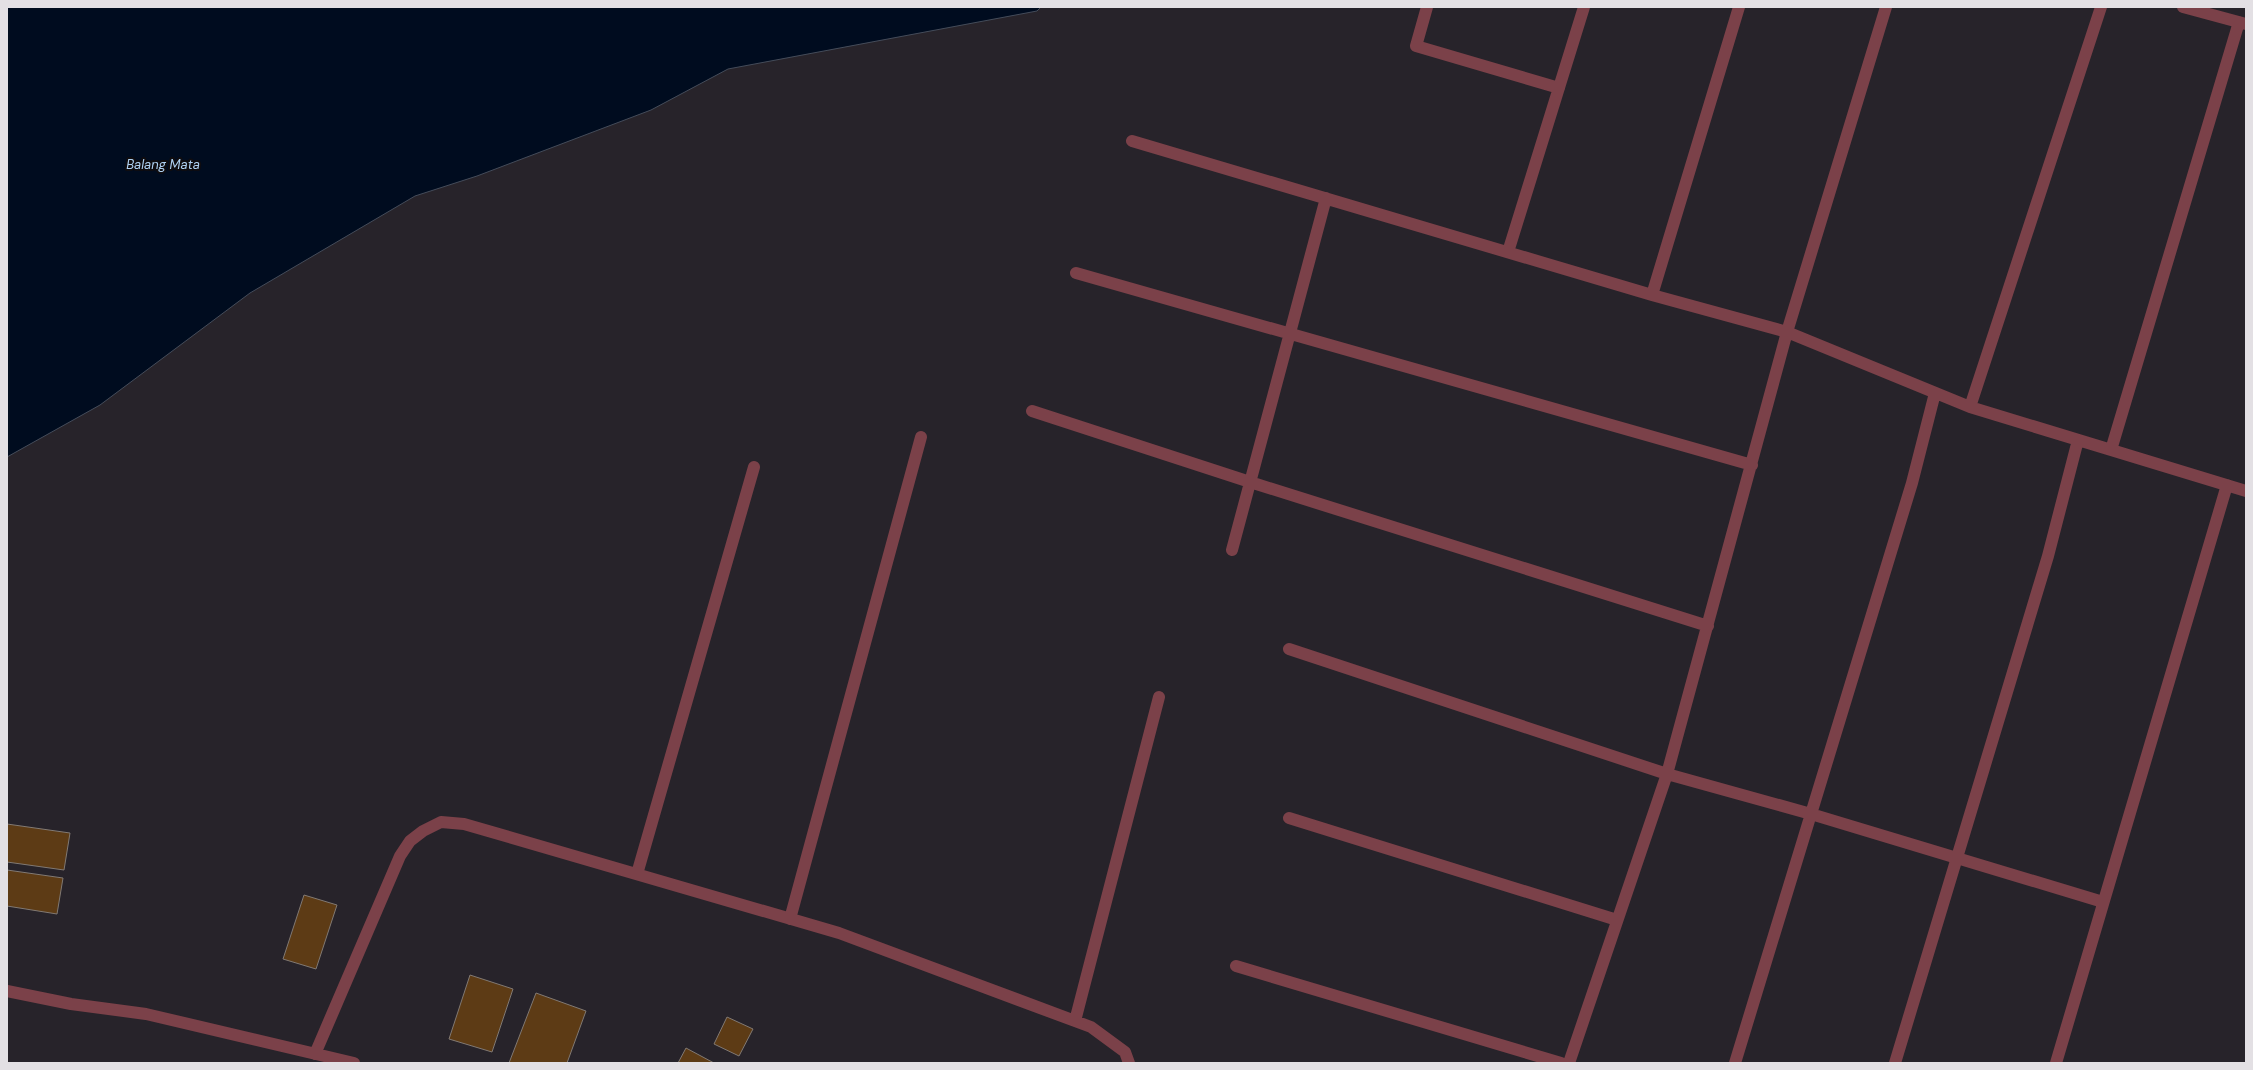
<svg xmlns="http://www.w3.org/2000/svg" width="2253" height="1070" font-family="'DM Sans',sans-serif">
	<rect width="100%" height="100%" fill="#27232a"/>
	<!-- water -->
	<path fill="#000c1f" stroke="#444c5a" d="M 7,7 L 1041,7 L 1037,11 L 728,69 L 651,110 L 477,176 L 415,196 L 250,293 L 100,405 L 7,457 Z"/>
	<!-- building -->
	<path fill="#5d3b15" stroke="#817973" d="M 7,824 L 70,833 L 64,870 L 7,862 Z
		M 7,870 L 63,878 L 57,914 L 7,906 Z
		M 304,895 L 337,905 L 316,969 L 283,959 Z
		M 470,975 L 513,989 L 492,1052 L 449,1039 Z
		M 536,993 L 586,1011 L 567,1063 L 509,1063 Z
		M 727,1017 L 753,1029 L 739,1056 L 714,1044 Z
		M 686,1048 L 714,1063 L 678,1063 Z"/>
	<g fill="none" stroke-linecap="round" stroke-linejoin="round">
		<!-- minor -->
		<path stroke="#7b4149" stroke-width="12" d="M 1427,7 L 1416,46 L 1559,88
			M 1886,7 L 1787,332 L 1970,407 L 2246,491
			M 2183,7 L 2246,24
			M 1132,141 L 1652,295 L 1787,332 L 1667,774 L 1569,1063
			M 1508,252 L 1584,7
			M 1076,273 L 1752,465
			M 1652,295 L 1739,7
			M 1970,407 L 2101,7
			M 1032,411 L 1250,482 L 1708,626
			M 2111,450 L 2239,22
			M 1232,550 L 1326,198
			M 1289,649 L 1667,774 L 1811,814 L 2103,902
			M 1289,818 L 1617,920
			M 637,874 L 754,467
			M 790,919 L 921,437
			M 1236,966 L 1561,1063
			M 7,991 L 71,1004 L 146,1014 L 354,1063
			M 1075,1021 L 1159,697
			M 315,1054 L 400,856 L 410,841 L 423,831 L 441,822 L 464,824 L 839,933 L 1091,1027 L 1125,1052 L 1129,1063
			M 1735,1063 L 1912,483 L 1935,393
			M 1895,1063 L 2048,556 L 2078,440
			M 2056,1063 L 2227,485"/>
	</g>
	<g text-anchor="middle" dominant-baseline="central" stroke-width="4" stroke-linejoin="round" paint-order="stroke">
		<!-- water labels -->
		<g font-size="13" font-style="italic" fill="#afd1f2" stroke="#0f0d10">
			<text x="163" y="164">Balang Mata</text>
		</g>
	</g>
	<!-- border -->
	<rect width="2253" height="1070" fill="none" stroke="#e3e0e4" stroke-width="16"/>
</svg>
